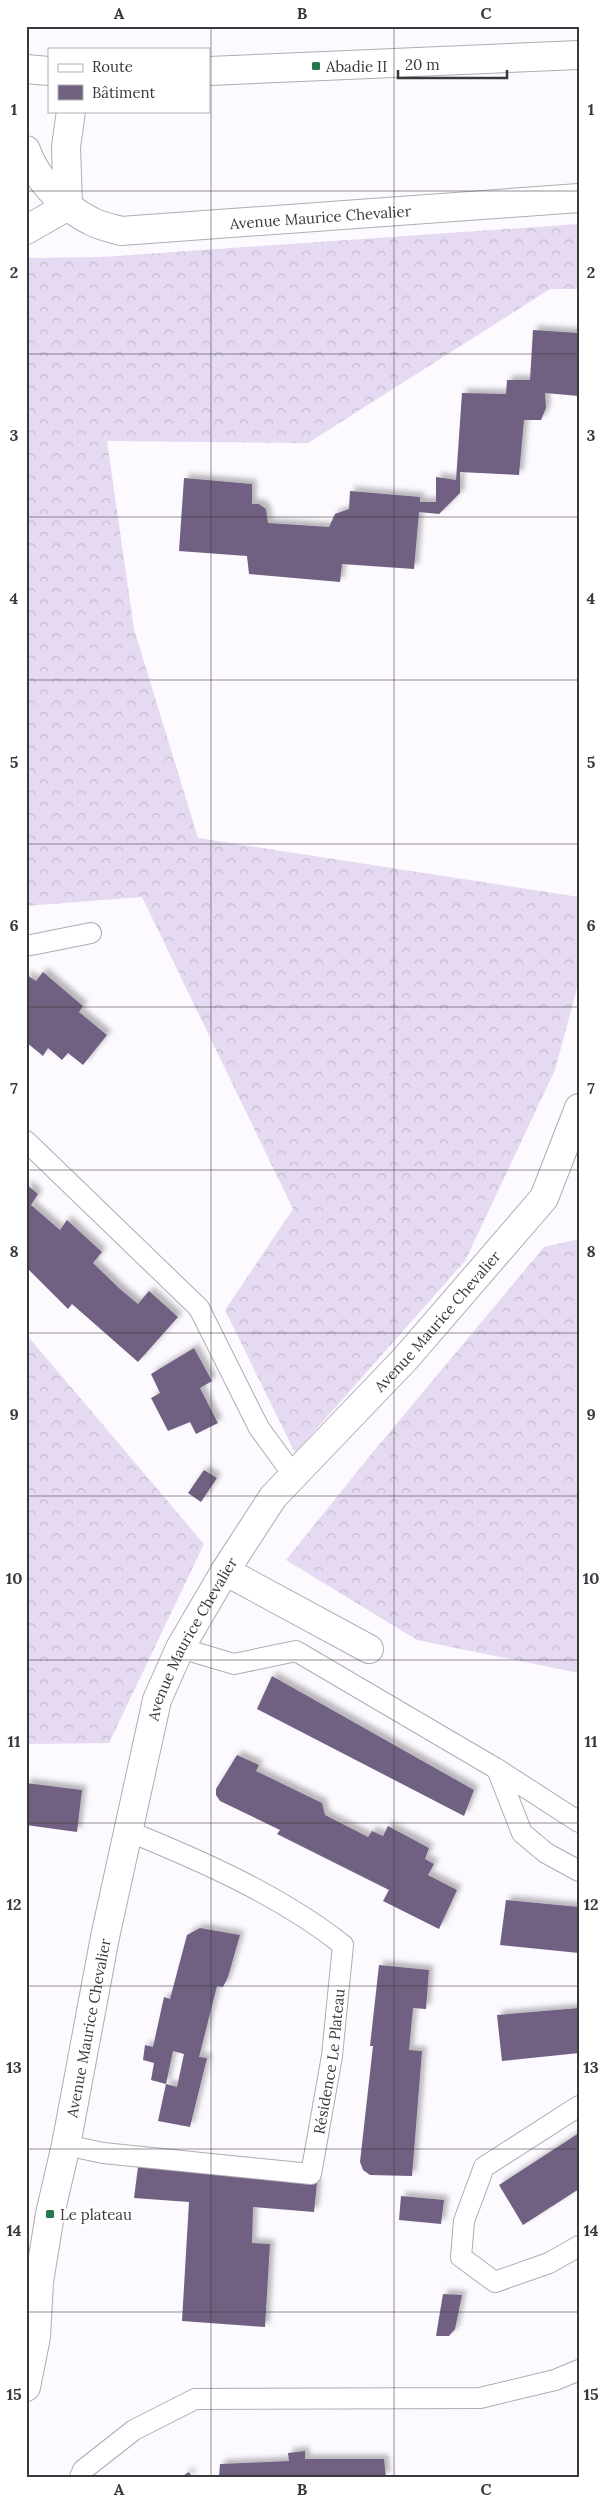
<svg xmlns="http://www.w3.org/2000/svg" width="605" height="2503" font-family="Lora,serif">
	<defs>
		<pattern id="forest-crowns" width="20" height="18" patternUnits="userSpaceOnUse" patternTransform="scale(1.25)"><rect width="20" height="18" fill="#e5daf1"/><path d="M2 6a3 3 0 1 1 6 0M12 15a3 3 0 1 1 6 0" fill="none" stroke="#c5bcd0"/></pattern>
		<filter id="shadow"><feDropShadow dx="4.5" dy="-4.5" stdDeviation="2.5" flood-color="#0004"/></filter>
	</defs>
	<rect width="100%" height="100%" fill="#fcf9ff"/>
	<!-- forest -->
	<path fill="url(#forest-crowns)" d="M 579,224 L 579,289 L 550,289 L 308,443 L 107,441 L 134,629 L 198,838 L 579,897 L 579,981 L 555,1070 L 465,1261 L 295,1453 L 225,1310 L 293,1209 L 142,897 L 26,906 L 26,258 L 102,257 Z
		M 579,1239 L 579,1673 L 417,1640 L 286,1560 L 373,1452 L 544,1247 Z
		M 26,1334 L 204,1544 L 109,1743 L 26,1744 Z"/>
	<!-- building -->
	<path fill="#706181" fill-rule="evenodd" filter="url(#shadow)" d="M 533,330 L 579,333 L 579,396 L 545,393 L 546,408 L 541,420 L 524,420 L 519,475 L 460,472 L 460,493 L 439,514 L 419,512 L 414,569 L 342,564 L 340,582 L 249,574 L 247,556 L 179,551 L 184,478 L 252,484 L 252,504 L 259,504 L 266,509 L 268,523 L 329,527 L 335,514 L 349,509 L 350,491 L 420,497 L 420,502 L 436,502 L 436,477 L 456,480 L 462,393 L 506,394 L 507,380 L 530,380 Z
		M 43,972 L 83,1006 L 79,1012 L 107,1035 L 83,1065 L 68,1053 L 62,1060 L 48,1048 L 43,1056 L 26,1042 L 26,976 L 27,975 L 36,981 Z
		M 26,1184 L 38,1194 L 31,1205 L 60,1230 L 67,1220 L 102,1252 L 93,1263 L 120,1289 L 138,1304 L 149,1291 L 178,1317 L 138,1362 L 72,1304 L 68,1309 L 26,1267 Z
		M 194,1348 L 212,1381 L 200,1388 L 218,1423 L 196,1434 L 190,1422 L 168,1431 L 151,1398 L 160,1393 L 151,1374 Z
		M 204,1470 L 217,1478 L 201,1502 L 188,1493 Z
		M 272,1676 L 474,1790 L 464,1816 L 257,1709 Z
		M 237,1755 L 259,1765 L 256,1771 L 322,1803 L 325,1815 L 368,1837 L 372,1831 L 383,1836 L 388,1826 L 429,1848 L 425,1859 L 434,1864 L 428,1875 L 457,1890 L 439,1929 L 383,1901 L 389,1890 L 277,1834 L 280,1830 L 220,1801 L 216,1795 L 216,1789 Z
		M 26,1783 L 82,1790 L 77,1832 L 26,1825 Z
		M 506,1900 L 579,1907 L 579,1953 L 500,1945 Z
		M 200,1928 L 240,1935 L 228,1977 L 223,1987 L 217,1986 L 199,2057 L 207,2058 L 190,2127 L 158,2121 L 166,2084 L 151,2080 L 154,2063 L 143,2060 L 145,2045 L 153,2047 L 164,1997 L 170,1999 L 187,1935 ZM 173,2051 L 184,2054 L 177,2087 L 166,2084 Z
		M 379,1965 L 429,1970 L 426,2009 L 413,2008 L 409,2050 L 422,2051 L 412,2176 L 370,2175 L 363,2170 L 360,2162 L 373,2046 L 370,2046 Z
		M 579,2008 L 579,2053 L 502,2061 L 497,2015 Z
		M 579,2133 L 579,2189 L 523,2225 L 499,2185 Z
		M 138,2167 L 317,2183 L 314,2212 L 253,2207 L 252,2243 L 270,2244 L 265,2327 L 182,2321 L 189,2202 L 134,2198 Z
		M 401,2196 L 444,2200 L 441,2224 L 399,2220 Z
		M 443,2294 L 462,2295 L 455,2329 L 449,2336 L 436,2336 Z
		M 305,2451 L 305,2459 L 384,2459 L 386,2477 L 219,2477 L 220,2464 L 289,2461 L 288,2453 Z
		M 189,2472 L 192,2477 L 181,2477 Z"/>
	<g fill="none" stroke-linecap="round" stroke-linejoin="round">
		<defs>
			<g id="service">
				<path d="M 26,946 L 91,933"/>
				<path d="M 26,1141 L 199,1308 L 259,1428 L 294,1476"/>
				<path d="M 180,1648 L 234,1664 L 296,1651 L 497,1769 L 579,1822"/>
				<path d="M 497,1769 L 522,1833 L 546,1853 L 579,1871"/>
				<path d="M 579,2106 L 484,2167 L 464,2221 L 461,2257 L 495,2282 L 549,2263 L 579,2246"/>
				<path id="s1" d="M 66,2145 L 103,2153 L 311,2174 L 332,2056 L 343,1945 C 281,1896 202,1861 128,1831"/>
				<path d="M 80,2477 L 83,2470 L 134,2430 L 195,2399 L 480,2398 L 555,2380 L 579,2370"/>
			</g>
			<g id="minor">
				<path id="s2" d="M 26,150 C 36,179 64,208 91,221 C 100,226 111,228 121,231 L 579,198"/>
				<path d="M 68,206 L 66,147 L 71,111"/>
				<path d="M 26,230 L 68,206"/>
				<path d="M 225,1571 L 369,1649"/>
				<path id="s3" d="M 26,2387 L 36,2337 L 39,2282 L 50,2214 L 66,2145 L 105,1937 L 157,1700 L 180,1648 L 225,1571 L 273,1497 L 406,1358 L 544,1198 L 579,1108"/>
			</g>
			<path id="secondary" d="M 26,69 L 49,71
				M 209,71 L 579,55"/>
		</defs>
		<!-- service casing -->
		<use href="#service" stroke="#b0abb5" stroke-width="22"/>
		<!-- minor casing -->
		<use href="#minor" stroke="#b0abb5" stroke-width="30"/>
		<!-- secondary casing -->
		<use href="#secondary" stroke="#b0abb5" stroke-width="30"/>
		<!-- service -->
		<use href="#service" stroke="#fff" stroke-width="20"/>
		<!-- minor -->
		<use href="#minor" stroke="#fff" stroke-width="28"/>
		<!-- secondary -->
		<use href="#secondary" stroke="#fff" stroke-width="28"/>
	</g>
	<!-- grid -->
	<path fill="none" stroke="#3a383c" stroke-width="1" stroke-opacity="0.55" d="M 211,26 L 211,2477M 394,26 L 394,2477M 26,191 L 579,191M 26,354 L 579,354M 26,517 L 579,517M 26,680 L 579,680M 26,844 L 579,844M 26,1007 L 579,1007M 26,1170 L 579,1170M 26,1333 L 579,1333M 26,1496 L 579,1496M 26,1660 L 579,1660M 26,1823 L 579,1823M 26,1986 L 579,1986M 26,2149 L 579,2149M 26,2312 L 579,2312"/>
	<!-- markers -->
	<g fill="#24784a" stroke="#fff" stroke-width="2">
		<rect x="311" y="61" width="10" height="10" rx="2.5"/>
		<rect x="45" y="2209" width="10" height="10" rx="2.5"/>
	</g>
	<g text-anchor="middle" dominant-baseline="central" stroke-width="5" stroke-linejoin="round" paint-order="stroke">
		<!-- poi labels -->
		<g font-size="15" fill="#3a383c" stroke="#fff" text-anchor="start">
			<text x="326" y="66">Abadie II</text>
			<text x="60" y="2214">Le plateau</text>
		</g>
		<!-- street labels -->
		<g font-size="15" fill="#3a383c" stroke="#fff">
			<text stroke="none"><textPath href="#s2" startOffset="330">Avenue Maurice Chevalier</textPath></text>
			<text stroke="none"><textPath href="#s3" startOffset="1175">Avenue Maurice Chevalier</textPath></text>
			<text stroke="none"><textPath href="#s3" startOffset="770">Avenue Maurice Chevalier</textPath></text>
			<text stroke="none"><textPath href="#s3" startOffset="365">Avenue Maurice Chevalier</textPath></text>
			<text stroke="none"><textPath href="#s1" startOffset="361">Résidence Le Plateau</textPath></text>
		</g>
	</g>
	<!-- border -->
	<rect width="605" height="2503" fill="none" stroke="#ffffff" stroke-width="55"/>
	<!-- legend -->
	<rect x="48" y="48" width="162" height="65" fill="#ffffff" stroke="#b0afb1"/>
	<rect x="58" y="64" width="25" height="8" fill="#ffffff" stroke="#b0afb1"/>
	<text x="92" y="72" font-size="15" fill="#3a383c">Route</text>
	<rect x="58" y="85" width="25" height="15" fill="#706181" stroke="#b0afb1"/>
	<text x="92" y="98" font-size="15" fill="#3a383c">Bâtiment</text>
	<!-- scale -->
	<path d="M398 70v8h109v-8" fill="none" stroke="#3a383c" stroke-width="2.5"/>
	<text x="405" y="70" font-size="15" fill="#3a383c" stroke="#ffffff" stroke-width="4" paint-order="stroke">20 m</text>
	<rect x="28" y="28" width="550" height="2448" fill="none" stroke="#3a383c" stroke-width="2"/>
	<g font-size="16" text-anchor="middle" font-weight="bold" fill="#3a383c">
		<text x="119" y="19">A</text>
		<text x="302" y="19">B</text>
		<text x="486" y="19">C</text>
		<text x="14" y="115">1</text>
		<text x="591" y="115">1</text>
		<text x="14" y="278">2</text>
		<text x="591" y="278">2</text>
		<text x="14" y="441">3</text>
		<text x="591" y="441">3</text>
		<text x="14" y="604">4</text>
		<text x="591" y="604">4</text>
		<text x="14" y="768">5</text>
		<text x="591" y="768">5</text>
		<text x="14" y="931">6</text>
		<text x="591" y="931">6</text>
		<text x="14" y="1094">7</text>
		<text x="591" y="1094">7</text>
		<text x="14" y="1257">8</text>
		<text x="591" y="1257">8</text>
		<text x="14" y="1420">9</text>
		<text x="591" y="1420">9</text>
		<text x="14" y="1584">10</text>
		<text x="591" y="1584">10</text>
		<text x="14" y="1747">11</text>
		<text x="591" y="1747">11</text>
		<text x="14" y="1910">12</text>
		<text x="591" y="1910">12</text>
		<text x="14" y="2073">13</text>
		<text x="591" y="2073">13</text>
		<text x="14" y="2236">14</text>
		<text x="591" y="2236">14</text>
		<text x="14" y="2400">15</text>
		<text x="591" y="2400">15</text>
		<text x="119" y="2495">A</text>
		<text x="302" y="2495">B</text>
		<text x="486" y="2495">C</text>
	</g>
</svg>
